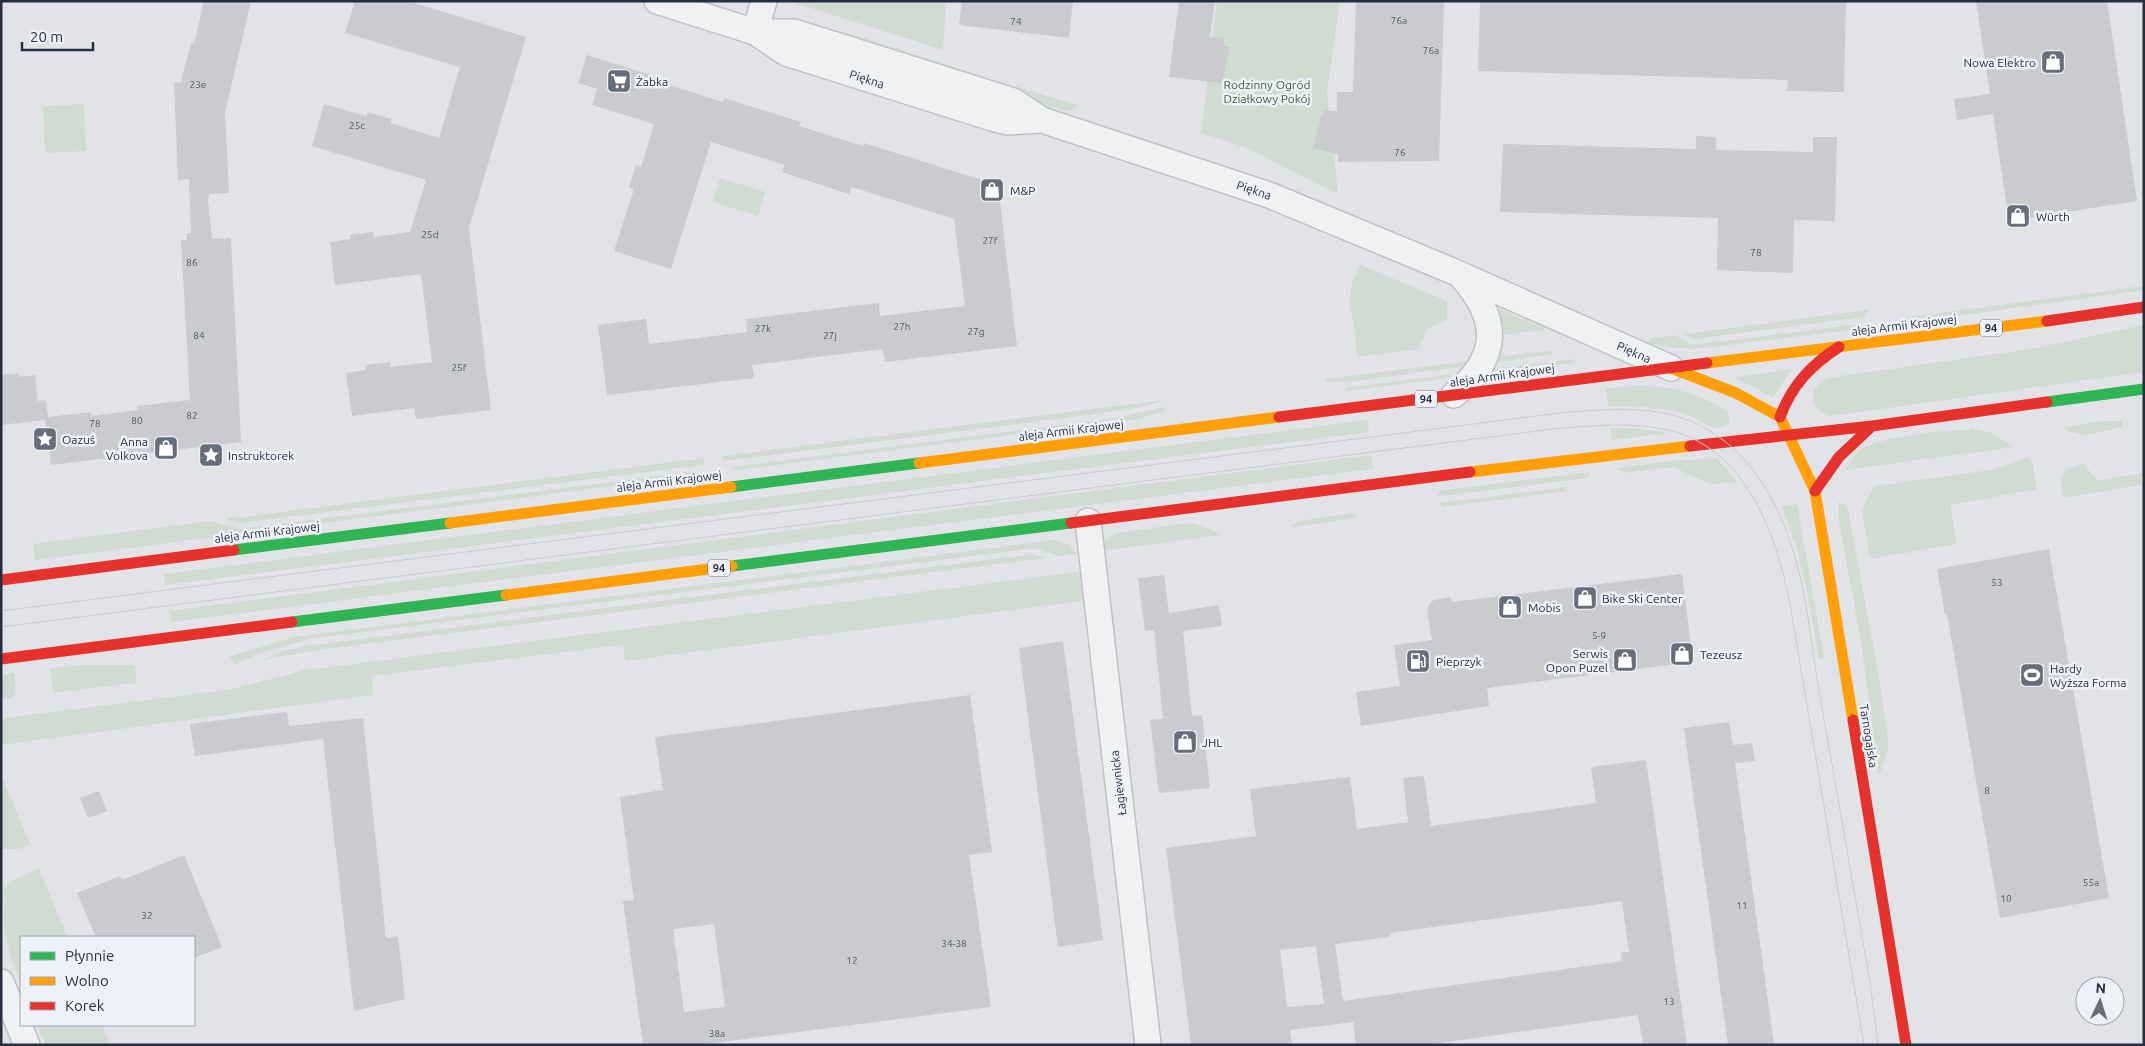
<svg xmlns="http://www.w3.org/2000/svg" width="2145" height="1046" font-family="Ubuntu,sans-serif">
	<rect width="100%" height="100%" fill="#e1e3e6"/>
	<!-- green -->
	<path fill="#d0dbd1" d="M 789,1 L 946,1 L 943,50 Z
		M 1217,1 L 1340,1 L 1327,92 L 1338,194 L 1247,148 L 1201,133 Z
		M 841,31 L 988,78 L 991,85 L 835,36 Z
		M 1017,87 L 1078,105 L 1070,112 L 1008,93 Z
		M 84,104 L 86,151 L 45,153 L 43,106 Z
		M 720,178 L 765,192 L 758,216 L 713,202 Z
		M 1360,265 L 1447,301 L 1447,320 L 1427,329 L 1419,349 L 1357,357 L 1354,323 L 1349,303 L 1352,283 Z
		M 2144,286 L 2144,290 L 1906,323 L 1902,318 Z
		M 1500,309 L 1540,327 L 1545,327 L 1543,330 L 1502,335 Z
		M 1869,310 L 1863,317 L 1693,339 L 1684,334 Z
		M 1858,324 L 1849,330 L 1695,349 L 1665,347 L 1648,343 L 1651,338 L 1675,335 L 1690,344 L 1701,344 Z
		M 2144,325 L 2144,372 L 1831,416 C 1808,410 1806,390 1827,378 L 2031,349 Z
		M 1549,351 L 1552,351 L 1552,354 L 1492,363 L 1494,357 Z
		M 1573,359 L 1573,363 L 1494,373 L 1492,372 L 1493,369 Z
		M 1471,361 L 1467,366 L 1347,382 L 1325,382 L 1325,379 Z
		M 1792,369 L 1773,397 L 1737,379 L 1737,377 Z
		M 1453,374 L 1449,378 L 1345,391 L 1345,388 Z
		M 1638,386 C 1671,386 1699,393 1727,411 L 1730,422 L 1725,426 L 1714,428 L 1693,417 L 1671,410 L 1630,406 L 1608,406 L 1606,388 Z
		M 1163,400 L 1143,407 L 1095,414 L 724,461 L 722,456 Z
		M 1164,407 L 1165,411 L 1137,419 L 737,470 L 732,467 L 1116,418 Z
		M 1367,420 L 1369,432 L 165,585 L 164,574 Z
		M 2099,421 L 2122,421 L 2122,427 C 2102,431 2083,440 2065,429 L 2065,427 Z
		M 1610,428 L 1639,429 L 1669,433 L 1612,440 Z
		M 1971,428 L 1991,433 L 2014,447 L 1845,470 C 1850,464 1854,456 1859,451 C 1873,437 1948,429 1970,430 Z
		M 1371,455 L 1373,469 L 171,622 L 169,611 Z
		M 2029,457 L 2033,464 L 2037,489 L 1950,505 L 1957,544 L 1870,559 L 1862,509 L 1875,486 L 1991,470 Z
		M 704,458 L 703,465 L 240,523 L 226,519 Z
		M 1717,458 L 1737,482 L 1710,484 L 1673,467 L 1623,473 L 1619,468 L 1669,461 Z
		M 2084,464 L 2097,481 L 2144,473 L 2144,484 L 2063,498 C 2059,476 2061,468 2084,464 Z
		M 697,471 L 691,476 L 35,560 L 33,544 L 210,521 L 241,529 Z
		M 1591,472 L 1587,478 L 1439,496 L 1438,491 Z
		M 1567,487 L 1567,491 L 1442,507 L 1440,503 Z
		M 1838,502 L 1846,505 L 1849,514 L 1879,678 L 1889,745 L 1879,777 L 1861,641 L 1839,522 Z
		M 1797,504 L 1824,658 L 1819,659 C 1810,606 1803,556 1781,506 Z
		M 1356,513 L 1357,518 L 1291,527 L 1298,521 Z
		M 1190,523 L 1202,526 L 1221,535 L 1102,551 L 1106,540 L 1116,533 Z
		M 1055,540 L 1069,545 L 1077,554 L 1060,556 L 1034,548 L 309,639 L 257,654 L 235,665 L 230,656 L 295,637 L 324,633 Z
		M 1033,554 L 1045,558 L 311,651 L 261,660 L 284,651 L 306,646 Z
		M 1086,571 L 1088,600 L 625,661 L 623,645 L 372,676 L 373,695 L 1,745 L 1,722 L 5,718 L 232,689 L 306,670 Z
		M 81,665 L 135,665 L 136,683 L 53,693 L 50,668 Z
		M 14,673 L 16,693 L 13,697 L 1,700 L 1,675 Z
		M 1,775 L 30,844 L 19,849 L 1,849 Z
		M 39,868 L 67,937 L 21,937 L 21,984 C 10,957 0,929 5,900 L 2,891 L 12,881 Z
		M 38,1025 L 102,1025 L 110,1045 L 46,1045 Z"/>
	<!-- building -->
	<path fill="#c9cbcf" fill-rule="evenodd" d="M 204,1 L 251,1 L 225,113 L 229,193 L 210,194 L 208,199 L 212,239 L 231,238 L 241,442 L 51,465 L 45,420 L 1,425 L 1,375 L 19,373 L 19,377 L 35,375 L 38,401 L 46,400 L 48,417 L 91,412 L 91,416 L 138,410 L 137,406 L 190,400 L 181,240 L 187,240 L 187,233 L 191,233 L 189,179 L 178,180 L 174,83 L 181,82 L 191,43 L 194,44 Z
		M 355,1 L 408,1 L 526,37 L 469,228 L 491,410 L 416,419 L 414,408 L 352,416 L 346,373 L 366,370 L 365,365 L 390,362 L 390,367 L 432,362 L 421,274 L 335,285 L 330,242 L 350,239 L 350,235 L 373,232 L 374,237 L 410,232 L 426,180 L 312,146 L 324,104 L 366,116 L 368,112 L 391,119 L 390,123 L 439,138 L 460,67 L 345,33 Z
		M 962,1 L 1073,1 L 1069,38 L 959,25 Z
		M 1179,1 L 1215,1 L 1210,37 L 1224,38 L 1224,46 L 1230,47 L 1222,83 L 1169,77 Z
		M 1356,1 L 1444,1 L 1439,161 L 1338,162 L 1338,154 L 1313,148 L 1321,117 L 1323,117 L 1322,110 L 1337,111 L 1337,92 L 1353,92 Z
		M 1480,1 L 1846,1 L 1844,92 L 1787,91 L 1788,80 L 1478,71 Z
		M 1976,1 L 2107,1 L 2137,201 L 2009,221 L 1993,114 L 1957,120 L 1954,99 L 1990,94 Z
		M 587,55 L 670,81 L 669,85 L 723,102 L 724,98 L 801,122 L 799,126 L 863,146 L 864,143 L 998,185 L 1017,346 L 885,362 L 883,349 L 817,357 L 752,365 L 754,378 L 607,395 L 598,325 L 646,319 L 649,344 L 747,332 L 746,319 L 811,311 L 879,303 L 880,316 L 965,306 L 954,219 L 852,187 L 849,194 L 782,172 L 785,165 L 711,142 L 671,269 L 614,251 L 634,189 L 629,187 L 636,165 L 641,167 L 654,124 L 592,105 L 597,89 L 578,83 Z
		M 1696,136 L 1716,137 L 1716,150 L 1813,152 L 1813,137 L 1837,137 L 1835,221 L 1794,220 L 1793,273 L 1717,270 L 1718,218 L 1500,212 L 1503,144 L 1696,149 Z
		M 2049,549 L 2109,898 L 2000,918 L 1947,614 L 1945,615 L 1937,569 Z
		M 1682,574 L 1693,662 L 1487,688 L 1489,706 L 1361,726 L 1356,692 L 1400,686 L 1394,645 L 1432,640 L 1427,611 L 1430,603 L 1434,600 L 1451,597 L 1452,602 Z
		M 1164,575 L 1169,613 L 1219,605 L 1222,626 L 1183,631 L 1192,716 L 1202,715 L 1210,788 L 1159,793 L 1150,720 L 1163,719 L 1154,630 L 1145,631 L 1138,578 Z
		M 1063,641 L 1103,940 L 1058,947 L 1019,648 Z
		M 970,695 L 992,852 L 969,855 L 991,1007 L 699,1045 L 643,1045 L 623,901 L 634,900 L 620,797 L 663,790 L 655,737 ZM 714,924 L 725,1007 L 684,1012 L 673,929 Z
		M 287,712 L 289,726 L 363,718 L 386,938 L 398,936 L 405,999 L 354,1011 L 323,739 L 195,756 L 190,724 Z
		M 1729,722 L 1733,745 L 1752,743 L 1755,761 L 1735,763 L 1774,1045 L 1728,1045 L 1684,728 Z
		M 1646,760 L 1687,1045 L 1643,1045 L 1638,1015 L 1426,1045 L 1356,1045 L 1353,1022 L 1290,1030 L 1292,1045 L 1191,1045 L 1166,848 L 1256,836 L 1250,789 L 1350,777 L 1357,829 L 1408,822 L 1403,778 L 1424,776 L 1431,826 L 1596,803 L 1591,767 ZM 1622,901 L 1629,952 L 1621,952 L 1622,961 L 1343,1001 L 1335,944 L 1390,937 L 1390,933 ZM 1316,946 L 1324,1004 L 1287,1007 L 1280,950 Z
		M 99,791 L 107,811 L 88,818 L 80,798 Z
		M 184,855 L 222,947 L 194,958 L 194,937 L 96,937 L 77,893 L 120,876 L 122,880 Z"/>
	<g fill="none" stroke-linecap="round" stroke-linejoin="round">
		<defs>
			<path id="street" d="M 657,1 L 755,32 L 786,53 L 992,118 L 1007,122 L 1042,120
				M 755,32 L 794,32 L 1013,101 L 1042,120 L 1269,195 L 1450,270 L 1671,368
				M 755,32 L 764,1
				M 1454,395 C 1499,358 1501,320 1461,276
				M 1088,521 L 1148,1045
				M 1,982 L 27,1045"/>
		</defs>
		<!-- street casing -->
		<use href="#street" stroke="#bfc1c4" stroke-width="28"/>
		<!-- street -->
		<use href="#street" stroke="#f0f1f3" stroke-width="25"/>
		<!-- fast -->
		<path stroke="#30b455" stroke-width="11" d="M 2047,402 L 2144,389
			M 731,487 L 919,463
			M 234,550 L 450,523
			M 732,566 L 1071,523
			M 292,622 L 506,595"/>
		<!-- slow -->
		<path stroke="#ff9f0a" stroke-width="11" d="M 1707,363 L 2047,321
			M 1671,368 L 1736,393 L 1780,417 L 1815,491 L 1853,720
			M 919,463 L 1279,417
			M 1470,472 L 1690,446
			M 450,523 L 731,487
			M 506,595 L 732,566"/>
		<!-- jam -->
		<path stroke="#e5322d" stroke-width="11" d="M 2047,321 L 2144,307
			M 1279,417 L 1707,363
			M 1780,417 C 1792,385 1811,365 1839,347
			M 1690,446 L 1872,426 L 2047,402
			M 1815,491 L 1839,457 L 1872,426
			M 1071,523 L 1470,472
			M 1,580 L 234,550
			M 1,659 L 292,622
			M 1853,720 L 1906,1045"/>
		<!-- tram -->
		<path stroke="#c9cbce" stroke-width="1" d="M 1,611 L 1568,412 C 1616,409 1666,404 1708,430 C 1750,454 1776,499 1791,544 C 1807,592 1811,645 1820,696 C 1837,791 1853,887 1870,982 L 1878,1045
			M 1,627 L 1561,428 C 1595,426 1630,422 1663,429 C 1747,445 1777,536 1791,609 L 1864,1045"/>
	</g>
	<!-- icons -->
	<defs>
		<symbol id="shop-square" viewBox="-11 -11 22 22"><rect x="-9" y="-9" width="18" height="18" rx="4" fill="#676e7b" stroke="#eef1f7"/><path d="M-5-2.5h2.3a2.7 3.5 0 0 1 5.4 0H5L5.5 6h-11ZM-1.5-2.5h3a1.5 2.3 0 0 0-3 0Z" fill="#fff"/></symbol>
		<symbol id="supermarket-square" viewBox="-11 -11 22 22"><rect x="-9" y="-9" width="18" height="18" rx="4" fill="#676e7b" stroke="#eef1f7"/><path d="M-6-5.5h2.5l.6 2H6L4.5 2H-2.5L-4.4-4H-6ZM-1.5 3.2a1.3 1.3 0 1 0 .1 0ZM3 3.2a1.3 1.3 0 1 0 .1 0Z" fill="#fff"/></symbol>
		<symbol id="sight-square" viewBox="-11 -11 22 22"><rect x="-9" y="-9" width="18" height="18" rx="4" fill="#676e7b" stroke="#eef1f7"/><path d="M0-6L1.8-2.2L6-1.7L2.9 1.2L3.7 5.4L0 3.3L-3.7 5.4L-2.9 1.2L-6-1.7L-1.8-2.2Z" fill="#fff"/></symbol>
		<symbol id="fuel-square" viewBox="-11 -11 22 22"><rect x="-9" y="-9" width="18" height="18" rx="4" fill="#676e7b" stroke="#eef1f7"/><path d="M-5.5-6h7V0h2V4h1.3V-2.5L3-4.5l.8-.8L6-3V5H2.5V1h-1V6h-7ZM-4.2-4.7v3.2H.2V-4.7Z" fill="#fff"/></symbol>
		<symbol id="stadium-square" viewBox="-11 -11 22 22"><rect x="-9" y="-9" width="18" height="18" rx="4" fill="#676e7b" stroke="#eef1f7"/><path d="M0-5a6.5 5 0 1 0 0 10a6.5 5 0 1 0 0-10ZM-3.5-1.8h7v3.6h-7Z" fill="#fff"/></symbol>
	</defs>
	<g fill-rule="evenodd">
		<use href="#shop-square" x="2039" y="48" width="28" height="28"/>
		<use href="#supermarket-square" x="605" y="67" width="28" height="28"/>
		<use href="#shop-square" x="978" y="176" width="28" height="28"/>
		<use href="#shop-square" x="2004" y="202" width="28" height="28"/>
		<use href="#sight-square" x="31" y="425" width="28" height="28"/>
		<use href="#shop-square" x="152" y="434" width="28" height="28"/>
		<use href="#sight-square" x="197" y="441" width="28" height="28"/>
		<use href="#shop-square" x="1571" y="584" width="28" height="28"/>
		<use href="#shop-square" x="1496" y="593" width="28" height="28"/>
		<use href="#shop-square" x="1668" y="640" width="28" height="28"/>
		<use href="#shop-square" x="1611" y="646" width="28" height="28"/>
		<use href="#fuel-square" x="1404" y="647" width="28" height="28"/>
		<use href="#stadium-square" x="2018" y="661" width="28" height="28"/>
		<use href="#shop-square" x="1171" y="728" width="28" height="28"/>
	</g>
	<g text-anchor="middle" dominant-baseline="central" stroke-width="5" stroke-linejoin="round" paint-order="stroke">
		<!-- number labels -->
		<g font-size="10" fill="#505766">
			<text x="1399" y="20">76a</text>
			<text x="1016" y="21">74</text>
			<text x="1431" y="50">76a</text>
			<text x="198" y="84">23e</text>
			<text x="357" y="125">25c</text>
			<text x="1400" y="152">76</text>
			<text x="430" y="234">25d</text>
			<text x="990" y="240">27f</text>
			<text x="1756" y="252">78</text>
			<text x="192" y="262">86</text>
			<text x="902" y="326">27h</text>
			<text x="763" y="328">27k</text>
			<text x="976" y="331">27g</text>
			<text x="199" y="335">84</text>
			<text x="830" y="335">27j</text>
			<text x="459" y="367">25f</text>
			<text x="192" y="415">82</text>
			<text x="137" y="420">80</text>
			<text x="95" y="423">78</text>
			<text x="1997" y="582">53</text>
			<text x="1599" y="635">5-9</text>
			<text x="1987" y="790">8</text>
			<text x="2091" y="882">55a</text>
			<text x="2006" y="898">10</text>
			<text x="1742" y="905">11</text>
			<text x="147" y="915">32</text>
			<text x="954" y="943">34-38</text>
			<text x="852" y="960">12</text>
			<text x="1669" y="1001">13</text>
			<text x="717" y="1033">38a</text>
		</g>
		<!-- shield labels -->
		<g fill="#eef1f7" stroke="#626978" stroke-width="1">
			<rect x="1980" y="319.5" width="22" height="17" rx="4"/>
			<rect x="1415" y="390.5" width="22" height="17" rx="4"/>
			<rect x="708" y="559.5" width="22" height="17" rx="4"/>
		</g>
		<g font-size="11" font-weight="bold" fill="#262f42">
			<text x="1991" y="328">94</text>
			<text x="1426" y="399">94</text>
			<text x="719" y="568">94</text>
		</g>
		<!-- poi labels -->
		<g font-size="12" fill="#262f42" stroke="#eef1f7" text-anchor="start">
			<text x="2036" y="62" text-anchor="end">Nowa Elektro</text>
			<text x="636" y="81">Żabka</text>
			<text x="1010" y="190">M&amp;P</text>
			<text x="2036" y="216">Würth</text>
			<text x="62" y="439">Oazuś</text>
			<text x="148" y="441" text-anchor="end">Anna<tspan x="148" dy="14">Volkova</tspan></text>
			<text x="228" y="455">Instruktorek</text>
			<text x="1602" y="598">Bike Ski Center</text>
			<text x="1528" y="607">Mobis</text>
			<text x="1608" y="653" text-anchor="end">Serwis<tspan x="1608" dy="14">Opon Puzel</tspan></text>
			<text x="1700" y="654">Tezeusz</text>
			<text x="1436" y="661">Pieprzyk</text>
			<text x="2050" y="668">Hardy<tspan x="2050" dy="14">Wyższa Forma</tspan></text>
			<text x="1202" y="742">JHL</text>
		</g>
		<!-- street labels -->
		<g font-size="12" fill="#262f42" stroke="#eef1f7">
			<text transform="translate(867 79) rotate(18)">Piękna</text>
			<text transform="translate(1254 190) rotate(19)">Piękna</text>
			<text transform="translate(1904 325) rotate(-7)">aleja Armii Krajowej</text>
			<text transform="translate(1634 352) rotate(24)">Piękna</text>
			<text transform="translate(1502 375) rotate(-8)">aleja Armii Krajowej</text>
			<text transform="translate(1071 430) rotate(-7)">aleja Armii Krajowej</text>
			<text transform="translate(669 481) rotate(-7)">aleja Armii Krajowej</text>
			<text transform="translate(267 532) rotate(-7)">aleja Armii Krajowej</text>
			<text transform="translate(1869 736) rotate(81)">Tarnogajska</text>
			<text transform="translate(1118 783) rotate(-97)">Łagiewnicka</text>
		</g>
		<!-- park labels -->
		<g font-size="12" fill="#395f32" stroke="#eef1f7">
			<text x="1267" y="84">Rodzinny Ogród<tspan x="1267" dy="14">Działkowy Pokój</tspan></text>
		</g>
	</g>
	<!-- border -->
	<rect width="2145" height="1046" fill="none" stroke="#262f42" stroke-width="5"/>
	<!-- legend -->
	<rect x="20" y="936" width="175" height="90" fill="#eef1f7" stroke="#9ea3af"/>
	<rect x="30" y="952" width="25" height="8" fill="#30b455" stroke="#9ea3af"/>
	<text x="65" y="961" font-size="15" fill="#262f42">Płynnie</text>
	<rect x="30" y="977" width="25" height="8" fill="#ff9f0a" stroke="#9ea3af"/>
	<text x="65" y="986" font-size="15" fill="#262f42">Wolno</text>
	<rect x="30" y="1002" width="25" height="8" fill="#e5322d" stroke="#9ea3af"/>
	<text x="65" y="1011" font-size="15" fill="#262f42">Korek</text>
	<!-- north arrow -->
	<g transform="translate(2100 1001) rotate(4)"><circle r="24" fill="#eef1f7" stroke="#9ea3af"/>
	<path d="M0-4L9 19L0 12L-9 19Z" fill="#676e7b"/>
	<text y="-8" font-size="14" font-weight="bold" text-anchor="middle" fill="#262f42">N</text>
	</g>
	<!-- scale -->
	<path d="M22 42v8h71v-8" fill="none" stroke="#262f42" stroke-width="2.5"/>
	<text x="30" y="42" font-size="15" fill="#262f42" stroke="#eef1f7" stroke-width="4" paint-order="stroke">20 m</text>
</svg>
